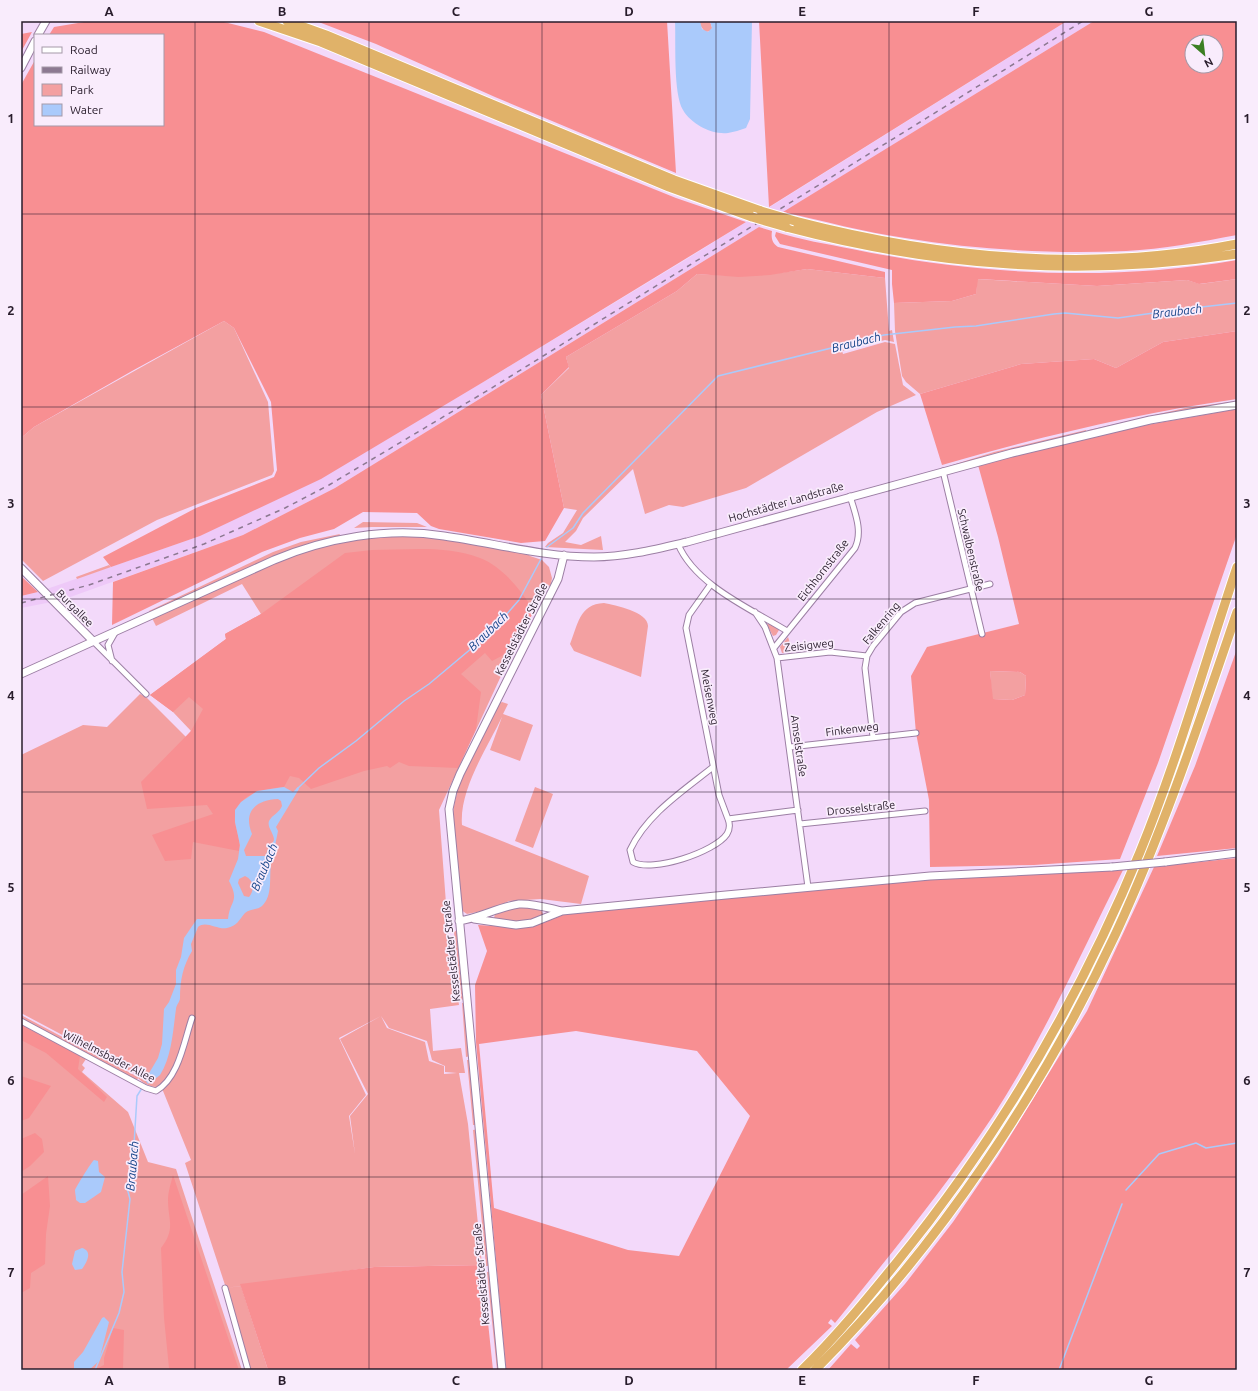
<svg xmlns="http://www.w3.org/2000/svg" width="1258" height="1391" font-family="Ubuntu,sans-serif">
	<rect width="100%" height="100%" fill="#f3d9fa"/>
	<!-- built -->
	<path fill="#eec9f8" d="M 1067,21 L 1094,21 L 335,488 L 243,535 L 62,600 L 21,608 L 21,596 L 38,592 L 200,536 L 485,381 L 682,262 Z"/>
	<!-- green -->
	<path fill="#f3a0a1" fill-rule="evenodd" d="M 700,21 L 710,21 L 712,28 L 711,31 L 705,32 L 700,25 Z
		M 807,269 L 885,278 L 889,331 L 892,330 L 894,342 L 885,340 L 842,351 L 843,354 L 885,342 L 895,344 L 903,385 L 916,395 L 877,412 L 746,488 L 683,507 L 669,505 L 645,514 L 633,469 L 583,518 L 576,531 L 565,542 L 581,545 L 601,536 L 603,550 L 545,547 L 548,543 L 563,533 L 577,510 L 564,508 L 541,395 L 569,368 L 566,357 L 677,291 L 697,274 C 737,277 768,275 807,269 Z
		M 977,279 L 1097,286 L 1187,280 L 1200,284 L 1237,279 L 1237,331 L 1163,342 L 1116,368 L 1094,359 L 1021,364 L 920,394 L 906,382 L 902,376 L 895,331 L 894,303 L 952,301 L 976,294 Z
		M 224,321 L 234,328 L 268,402 L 274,471 L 272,475 L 157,520 L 43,581 L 21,559 L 21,438 L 34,427 Z
		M 1237,401 L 1237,403 L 1089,432 L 1089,430 L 1185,408 Z
		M 1086,430 L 1086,432 L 946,467 L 994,452 Z
		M 363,522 L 417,523 L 427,527 L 372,527 L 354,528 Z
		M 340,534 L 338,538 L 302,546 L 151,614 L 149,611 L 273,552 L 301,542 Z
		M 416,535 L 526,552 L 530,556 L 542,560 L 549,567 L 552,578 L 551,584 L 542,595 L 513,650 L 439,810 L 448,930 L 459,1005 L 430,1009 L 433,1051 L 461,1048 L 465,1073 L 459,1073 L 468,1124 L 482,1265 L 374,1267 L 226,1288 L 185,1163 L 191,1160 L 161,1086 C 153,1089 144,1084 138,1078 L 137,1080 L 21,1019 L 21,1015 L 138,1077 L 134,1073 L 21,1013 L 21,755 L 83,725 L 107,727 L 140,694 L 146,697 L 186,737 L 191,731 L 173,712 L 150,695 L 226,639 L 225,634 L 261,614 L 242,584 L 156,626 L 152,618 L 291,555 L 318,547 L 374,537 ZM 381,1016 L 340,1039 L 368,1094 L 350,1116 L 355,1154 L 349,1116 L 366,1095 L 339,1038 L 381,1016 L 389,1028 L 427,1041 L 432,1060 L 445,1066 L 445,1072 L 457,1073 L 444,1074 L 444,1066 L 429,1061 L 425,1042 L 387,1028 Z
		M 109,565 L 111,567 L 77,579 L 76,577 Z
		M 604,603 C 615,605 648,612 648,626 L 641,677 L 574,651 L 570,644 C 578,625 579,604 604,603 Z
		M 769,622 L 779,630 L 776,635 L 773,636 L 767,625 Z
		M 788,637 L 793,652 L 782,653 L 780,647 Z
		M 990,671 L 1020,672 L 1026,676 L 1025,695 L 1012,700 L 992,699 Z
		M 502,702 L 508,704 L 503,714 L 533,725 L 520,761 L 490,750 L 502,717 C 487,748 459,790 462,825 L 589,876 L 581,904 L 541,899 L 509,901 L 492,909 L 467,914 L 461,910 L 453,816 C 455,779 483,736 500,703 Z
		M 535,787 L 553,794 L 533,848 L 515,841 Z
		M 518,906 L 540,908 L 543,914 C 535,925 505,923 494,918 L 495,914 Z
		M 457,930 L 458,932 L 465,999 L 461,1000 L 454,932 Z
		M 462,1003 L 465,1003 L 470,1056 L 466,1057 Z
		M 21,1022 L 86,1059 L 82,1065 L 85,1068 L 82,1072 L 128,1112 L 148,1162 L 176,1169 L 242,1370 L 21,1370 Z
		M 467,1060 L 470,1060 L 477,1125 L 473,1125 Z
		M 478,1129 L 490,1266 L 486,1266 L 473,1130 Z
		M 487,1272 L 489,1272 L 499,1370 L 497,1370 Z
		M 241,1286 L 268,1370 L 249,1370 L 226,1288 Z"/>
	<!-- forest -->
	<path fill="#f88f92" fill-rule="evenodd" d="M 90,21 L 220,21 L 264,32 L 676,198 L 746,222 L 485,381 L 321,479 L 200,536 L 111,567 L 103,557 L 196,508 L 274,477 L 277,470 L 271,402 L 234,328 L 224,321 L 132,371 L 34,427 L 21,438 L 21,85 L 35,60 L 35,125 L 163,125 L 163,35 L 49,35 L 54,27 Z
		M 316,21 L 667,21 L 676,173 L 495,97 L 376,44 Z
		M 759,21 L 1067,21 L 769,207 Z
		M 1094,21 L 1237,21 L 1237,235 C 1200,242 1163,249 1126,251 C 1052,254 978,250 905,238 C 864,232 823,221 783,212 ZM 1192,42 L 1216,42 L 1216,66 L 1192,66 Z
		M 32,32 L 21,52 L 21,34 Z
		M 759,227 L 772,231 C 771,238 772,243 778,247 L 885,272 L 885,278 L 807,269 L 770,275 L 739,277 L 697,274 L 677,291 L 566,357 L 569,367 L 541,395 L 564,508 L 545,541 L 521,543 L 439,529 L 431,526 L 417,513 L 363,512 L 334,529 L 300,538 L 262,552 L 112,625 L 113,582 L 243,535 L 335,488 Z
		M 776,232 C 801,240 827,244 852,249 C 978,275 1110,282 1237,260 L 1237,279 L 1199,284 L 1187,280 L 1097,286 L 978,279 L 976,294 L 952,301 L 894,303 L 892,284 L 892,270 L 780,244 L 775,236 Z
		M 1237,331 L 1237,399 C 1138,413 1039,437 942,465 L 920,394 L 1021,364 L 1094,359 L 1116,368 L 1163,342 Z
		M 1237,409 L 1237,534 L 1158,763 L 1120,859 L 1034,865 L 930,867 L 929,800 L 916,733 L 911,676 L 927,647 L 1019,624 L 998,537 L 978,465 L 1135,427 ZM 990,671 L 1020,672 L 1026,676 L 1025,695 L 1012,700 L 993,699 Z
		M 372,550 C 407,550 447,545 480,558 C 503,567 521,590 534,611 L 513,650 L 492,661 L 485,653 L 461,674 L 481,692 L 476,729 L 458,768 L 409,766 L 399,762 L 390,768 L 387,766 L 364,771 L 311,789 L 299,778 L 290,776 L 284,787 C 262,789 232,795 235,823 C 237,833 241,842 239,851 L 193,842 L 191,859 L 165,861 L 152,835 L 213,814 L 207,805 L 147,809 L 141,782 L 191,731 L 203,709 L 189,697 L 173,712 L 150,695 L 226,639 L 225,634 L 261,614 L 345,553 Z
		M 21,576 L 38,592 L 21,596 Z
		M 1237,649 L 1237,848 L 1157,856 L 1195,766 Z
		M 1237,858 L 1237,1370 L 828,1370 L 851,1344 L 857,1349 L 860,1346 L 855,1340 L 905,1284 L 953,1222 L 998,1156 L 1087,1011 L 1154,867 Z
		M 1123,870 C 1081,953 1043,1039 993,1116 C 945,1188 890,1255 835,1323 L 831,1319 L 828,1323 L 832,1326 L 786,1370 L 506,1370 L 476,1042 L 475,985 L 487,951 L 478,925 L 512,927 L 562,913 L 930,879 ZM 576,1031 L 697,1051 L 750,1116 L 679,1256 L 628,1250 L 494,1208 L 479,1044 Z
		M 21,1025 L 80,1056 L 78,1069 L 107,1097 L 104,1102 L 46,1053 L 21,1040 Z
		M 21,1076 L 51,1086 L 29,1118 L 21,1121 Z
		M 35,1133 L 42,1139 L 44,1152 L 30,1166 L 21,1172 L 21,1139 Z
		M 173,1175 L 239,1370 L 171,1370 L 169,1368 L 164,1318 L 161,1248 C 176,1229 168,1220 168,1200 C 168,1192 171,1183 173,1175 Z
		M 48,1176 L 50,1206 L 46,1234 L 45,1264 L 31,1273 L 30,1288 L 21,1293 L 21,1195 Z
		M 482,1265 L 493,1370 L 268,1370 L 240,1284 L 374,1267 Z
		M 113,1328 L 124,1330 L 123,1370 L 94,1370 L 104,1365 L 104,1358 Z"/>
	<!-- water -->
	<path fill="#aacafb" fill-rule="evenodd" d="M 675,21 L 700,21 L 702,29 L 708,32 L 712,28 L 710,21 L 752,21 L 750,119 L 746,128 C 740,130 734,132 728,133 C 712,135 691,124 683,110 C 673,93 676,42 675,21 Z
		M 284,787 L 293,792 L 298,787 L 299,789 L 276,827 L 278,831 C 276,842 273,853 271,864 C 269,877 273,896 262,906 C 257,910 250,909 245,913 C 239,920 237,926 227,928 C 217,930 206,920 198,927 L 191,944 L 192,951 C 183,966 180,980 180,998 C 180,1002 176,1005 176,1009 C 173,1030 172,1056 160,1075 C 157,1078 151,1081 148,1084 L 145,1080 L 158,1058 L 162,1044 L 164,1009 L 169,1002 L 176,984 L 176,970 L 181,957 L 184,938 L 197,919 L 228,919 C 230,900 240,902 229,881 L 238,859 L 240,845 L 235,822 L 235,810 L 241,802 L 257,791 ZM 278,799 L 281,801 L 282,806 C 279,813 272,815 269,821 C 267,827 273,832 274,839 C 274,844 267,847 266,856 L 246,856 L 244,850 L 252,834 C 243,812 255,800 278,799 ZM 245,876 C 254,880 255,890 249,897 L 244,896 L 238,883 L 239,879 Z
		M 94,1160 L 98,1161 L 99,1172 L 105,1177 L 101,1192 L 85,1203 L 80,1203 L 76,1200 C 76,1197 75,1193 75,1190 C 76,1187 92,1161 94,1160 Z
		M 82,1248 C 93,1251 87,1262 82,1269 L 75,1270 L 72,1264 L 75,1251 Z
		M 104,1317 L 109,1322 L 99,1361 L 89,1370 L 74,1370 L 74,1362 L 83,1352 L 102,1318 Z"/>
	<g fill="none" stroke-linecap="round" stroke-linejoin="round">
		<!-- stream -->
		<path stroke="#aacafb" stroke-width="1.5" d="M 547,547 L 573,528 L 583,513 L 718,376 L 884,335 L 955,327 L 976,326 L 1054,314 L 1065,313 L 1118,318 L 1175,310 L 1237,303
			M 297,789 L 319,768 L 356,741 L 404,701 L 429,684 L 491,632 L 519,600 L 541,559
			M 1126,1190 L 1159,1154 L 1196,1143 L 1206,1148 L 1237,1143
			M 95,1370 L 119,1313 L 124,1292 L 122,1272 L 130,1199 L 127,1188 L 133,1161 L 137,1096 L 142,1088
			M 1059,1370 L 1122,1204"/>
		<defs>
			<path id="street" d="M 943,471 L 982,634
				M 678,544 C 695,585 751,609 787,631
				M 711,584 L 689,615 L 686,628 L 719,795 L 728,819
				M 755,612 L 765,627 L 777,658 L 808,887
				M 93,641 L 146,694
				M 774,648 L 855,548 C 863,531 855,513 850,496
				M 777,658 L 830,652 L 867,656
				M 112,661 L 108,645 L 116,631
				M 873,737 L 865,668 L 867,656 L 873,646 L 901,612 L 915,603 L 990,584
				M 790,747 L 916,733
				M 713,767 C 683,791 647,814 630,850 L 633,862 C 652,873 715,852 727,834 C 730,829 730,824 728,819 L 798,810
				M 800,824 L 925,811
				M 21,1021 L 146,1088 L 156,1091 C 179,1078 184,1041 192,1018
				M 225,1288 L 248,1370"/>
			<path id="secondary" d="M 38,35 L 46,21
				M 21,68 L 35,41
				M 21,568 L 93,641
				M 21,674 L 274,560 C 326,538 387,527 444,536 C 494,543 543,557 594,557 C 625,557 657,549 687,542 L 1012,453 L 1150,420 L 1237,405
				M 1165,862 L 1237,853
				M 474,919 L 516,925 L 532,923 L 562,911 L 726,895 L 930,876 L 1112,867
				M 459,921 C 480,918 498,907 519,904 C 533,903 548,908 562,911
				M 502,1370 L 449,809 L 453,791 L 460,774 L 558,579 L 564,555"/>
			<path id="highway" d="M 259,21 L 321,42 L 669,187 L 752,217
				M 287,21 L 326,35 L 674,180 L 761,211
				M 795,221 C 938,258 1091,273 1237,244
				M 786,227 C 938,267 1081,277 1237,254
				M 802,1370 C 836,1337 867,1299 897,1262 C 998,1138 1079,1000 1140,852 C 1178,759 1205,662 1237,567
				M 815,1370 C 939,1246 1042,1091 1116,933 C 1164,829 1200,720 1237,612"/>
		</defs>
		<!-- street casing -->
		<use href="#street" stroke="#9c7fa4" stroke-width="7"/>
		<!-- secondary casing -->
		<use href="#secondary" stroke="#9c7fa4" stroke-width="9"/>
		<!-- highway casing -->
		<use href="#highway" stroke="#fff" stroke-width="11"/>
		<!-- street -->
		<use href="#street" stroke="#fff" stroke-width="5"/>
		<!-- secondary -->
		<use href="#secondary" stroke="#fff" stroke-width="7"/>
		<!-- highway -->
		<use href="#highway" stroke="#e0b269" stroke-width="9"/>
		<!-- rail -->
		<path stroke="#8c7991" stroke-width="1.5" stroke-dasharray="5 5" stroke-linecap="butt" d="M 21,603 L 89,585 L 204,544 L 285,508 L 329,485 L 490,389 L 1083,21"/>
		<defs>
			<path id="secondary-bridge" d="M 1112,867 L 1165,862"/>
			<path id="highway-bridge" d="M 761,211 L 795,221
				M 752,217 L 786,227"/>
		</defs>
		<!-- secondary-bridge casing -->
		<use href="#secondary-bridge" stroke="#9c7fa4" stroke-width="9" stroke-linecap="butt"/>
		<!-- highway-bridge casing -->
		<use href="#highway-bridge" stroke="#fff" stroke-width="11" stroke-linecap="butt"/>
		<!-- secondary-bridge -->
		<use href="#secondary-bridge" stroke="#fff" stroke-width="7"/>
		<!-- highway-bridge -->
		<use href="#highway-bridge" stroke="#e0b269" stroke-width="9"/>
	</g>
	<!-- grid -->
	<path fill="none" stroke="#281c2b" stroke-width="1" stroke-opacity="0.55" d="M 195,21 L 195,1370M 369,21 L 369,1370M 542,21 L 542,1370M 716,21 L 716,1370M 889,21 L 889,1370M 1063,21 L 1063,1370M 21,214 L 1237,214M 21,407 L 1237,407M 21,599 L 1237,599M 21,792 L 1237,792M 21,984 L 1237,984M 21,1177 L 1237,1177"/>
	<g text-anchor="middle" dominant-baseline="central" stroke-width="3.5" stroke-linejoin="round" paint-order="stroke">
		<!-- street labels -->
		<g font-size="11" fill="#281c2b" stroke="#f9ecfc">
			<text transform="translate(786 502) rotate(-16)">Hochstädter Landstraße</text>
			<text transform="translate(971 550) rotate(77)">Schwalbenstraße</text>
			<text transform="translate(823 570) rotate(-52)">Eichhornstraße</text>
			<text transform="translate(75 608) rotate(45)">Burgallee</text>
			<text transform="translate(881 623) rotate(-50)">Falkenring</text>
			<text transform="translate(521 629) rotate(-63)">Kesselstädter Straße</text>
			<text transform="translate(809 645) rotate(-6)">Zeisigweg</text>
			<text transform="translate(710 697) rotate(79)">Meisenweg</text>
			<text transform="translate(852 729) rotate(-7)">Finkenweg</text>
			<text transform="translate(799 746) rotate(82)">Amselstraße</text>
			<text transform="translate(861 808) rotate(-6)">Drosselstraße</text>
			<text transform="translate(451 951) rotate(-96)">Kesselstädter Straße</text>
			<text transform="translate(109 1056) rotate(27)">Wilhelmsbader Allee</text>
			<text transform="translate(481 1274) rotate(-95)">Kesselstädter Straße</text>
		</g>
		<!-- water labels -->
		<g font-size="12" font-style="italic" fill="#144388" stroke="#f9ecfc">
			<text transform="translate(1177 311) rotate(-7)">Braubach</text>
			<text transform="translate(856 342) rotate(-14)">Braubach</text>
			<text transform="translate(488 631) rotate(-44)">Braubach</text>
			<text transform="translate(264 867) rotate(-67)">Braubach</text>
			<text transform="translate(132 1166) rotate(-85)">Braubach</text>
		</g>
	</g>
	<!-- border -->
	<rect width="1258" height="1391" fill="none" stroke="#f9ecfc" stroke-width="44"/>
	<!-- legend -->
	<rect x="34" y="34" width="130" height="92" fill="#f9ecfc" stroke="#a599a8"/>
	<rect x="42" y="47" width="20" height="6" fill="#ffffff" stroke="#a599a8"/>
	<text x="70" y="54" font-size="12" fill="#281c2b">Road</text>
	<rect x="42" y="67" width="20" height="6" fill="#8c7991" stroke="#a599a8"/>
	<text x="70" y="74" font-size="12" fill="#281c2b">Railway</text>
	<rect x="42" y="84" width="20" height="12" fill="#f3a0a1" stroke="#a599a8"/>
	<text x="70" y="94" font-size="12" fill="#281c2b">Park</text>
	<rect x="42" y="104" width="20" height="12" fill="#aacafb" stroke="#a599a8"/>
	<text x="70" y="114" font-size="12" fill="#281c2b">Water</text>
	<!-- north arrow -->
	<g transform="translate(1204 54) rotate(152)"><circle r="19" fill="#f9ecfc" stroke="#a599a8"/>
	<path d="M0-3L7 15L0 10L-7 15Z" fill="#3c7f22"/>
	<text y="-6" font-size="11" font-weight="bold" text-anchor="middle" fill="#281c2b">N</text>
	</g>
	<rect x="22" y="22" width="1214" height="1347" fill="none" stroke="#281c2b" stroke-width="1.5"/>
	<g font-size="13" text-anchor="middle" font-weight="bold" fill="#281c2b">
		<text x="109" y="16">A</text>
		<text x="282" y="16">B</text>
		<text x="456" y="16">C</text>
		<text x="629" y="16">D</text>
		<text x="802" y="16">E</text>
		<text x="976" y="16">F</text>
		<text x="1149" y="16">G</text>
		<text x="11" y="123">1</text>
		<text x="1247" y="123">1</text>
		<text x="11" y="315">2</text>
		<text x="1247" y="315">2</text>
		<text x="11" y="508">3</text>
		<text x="1247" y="508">3</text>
		<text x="11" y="700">4</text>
		<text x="1247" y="700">4</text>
		<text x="11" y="892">5</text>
		<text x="1247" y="892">5</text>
		<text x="11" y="1085">6</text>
		<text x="1247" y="1085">6</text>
		<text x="11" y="1277">7</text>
		<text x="1247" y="1277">7</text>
		<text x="109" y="1385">A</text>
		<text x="282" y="1385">B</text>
		<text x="456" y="1385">C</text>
		<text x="629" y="1385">D</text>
		<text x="802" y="1385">E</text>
		<text x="976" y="1385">F</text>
		<text x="1149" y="1385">G</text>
	</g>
</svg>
